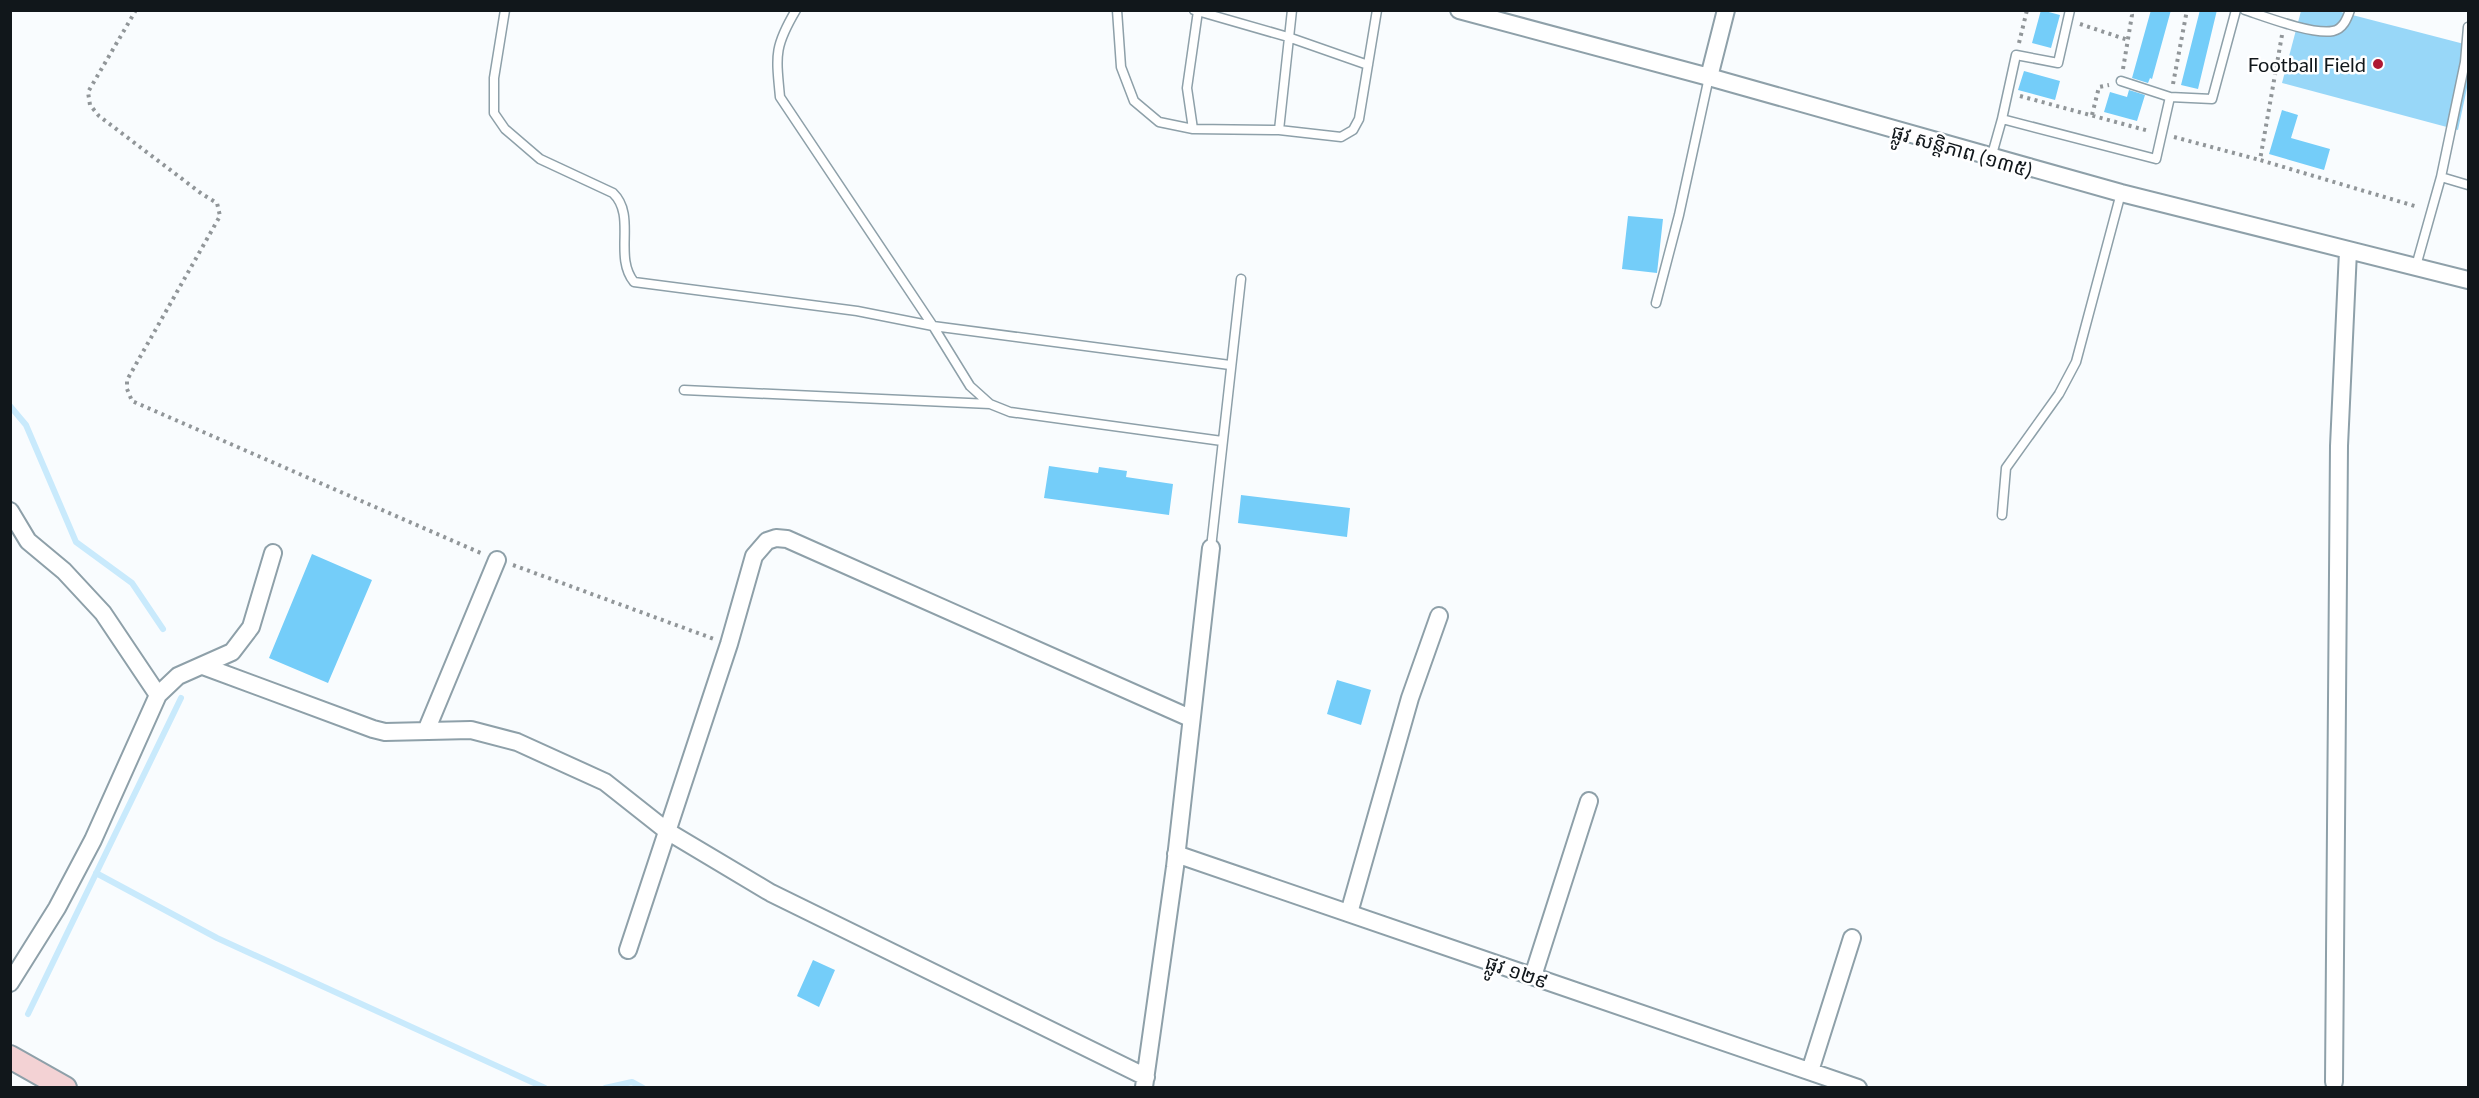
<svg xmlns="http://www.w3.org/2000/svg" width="2479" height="1098" font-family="Lato,'Noto Sans Khmer',sans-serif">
	<rect width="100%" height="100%" fill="#f9fcfe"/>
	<!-- green -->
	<path fill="#98d7f8" d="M 2301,11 L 2337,11 L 2468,45 L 2468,83 L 2458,130 L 2282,83 Z"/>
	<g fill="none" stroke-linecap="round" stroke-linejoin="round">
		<!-- stream -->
		<path stroke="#c9eafc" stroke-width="6" d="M 10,406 L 26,425 L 76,542 L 132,583 L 163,629
			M 96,873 L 217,938 L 545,1088
			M 28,1014 L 181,698
			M 605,1088 L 632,1082 L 643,1088"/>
	</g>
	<!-- building -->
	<path fill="#74cdf9" d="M 2041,10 L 2060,15 L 2051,48 L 2032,43 Z
		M 2151,10 L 2171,10 L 2152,79 L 2150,78 L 2148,83 L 2132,78 Z
		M 2200,10 L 2217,10 L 2198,89 L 2181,85 Z
		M 2024,71 L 2060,81 L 2055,100 L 2018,90 Z
		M 2129,90 L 2145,95 L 2137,121 L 2104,112 L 2110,92 L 2127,97 Z
		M 2282,110 L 2298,115 L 2291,138 L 2330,149 L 2324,170 L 2269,154 Z
		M 1628,216 L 1663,219 L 1657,273 L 1622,269 Z
		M 1049,466 L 1098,473 L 1099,467 L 1127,471 L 1126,477 L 1173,484 L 1169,515 L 1044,498 Z
		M 1241,495 L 1350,508 L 1347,537 L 1238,523 Z
		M 312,554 L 372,580 L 328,683 L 269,658 Z
		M 1337,680 L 1371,690 L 1361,725 L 1327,714 Z
		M 813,960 L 835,970 L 819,1007 L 797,996 Z"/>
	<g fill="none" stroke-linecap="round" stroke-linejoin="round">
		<defs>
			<path id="lane" d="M 505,10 L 494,78 L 494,113 L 505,129 L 540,159 L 613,193 C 637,216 613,256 634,282 L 857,311 L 933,326 L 1230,365
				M 796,10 C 774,47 776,55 780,97 L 933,326 L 970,386 L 990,404 L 1010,412 L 1222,441
				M 1117,10 L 1121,67 L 1134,101 L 1159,122 L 1193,129
				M 1194,10 L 1288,37 L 1368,65
				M 2245,10 C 2266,17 2313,35 2333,31 C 2343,29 2347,19 2350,10
				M 1198,11 L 1187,88 L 1193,129 L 1279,130 L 1341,137 L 1353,130 L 1359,119 L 1377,10
				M 2121,81 L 2170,97
				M 2002,119 L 2016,55 L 2058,63 L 2070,10
				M 1279,130 L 1292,10
				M 1991,158 L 2002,119 L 2156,159 L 2170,97 L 2212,99 L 2236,10
				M 2441,177 L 2465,62 L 2468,27
				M 2416,266 L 2441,177 L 2468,185
				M 1656,303 L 1679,215 L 1709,77
				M 684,390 L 990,404
				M 2002,515 L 2006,468 L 2059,394 L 2076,362 L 2121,193
				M 1211,548 L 1241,279"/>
			<path id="street" d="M 1459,10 L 1709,77 L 2121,193 L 2468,280
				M 1709,77 L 1726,10
				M 10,511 L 28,541 L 64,571 L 103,613 L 158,695
				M 203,666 L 373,729 L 385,732 L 471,730 L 517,742 L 605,782 L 667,831 L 771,893 L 1146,1077
				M 426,731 L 497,560
				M 1176,854 L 1858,1088
				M 1349,913 L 1410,698 L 1439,616
				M 628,950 L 729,644 L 754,556 L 767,541 L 776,538 L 787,539 L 1190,718
				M 1533,976 L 1589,801
				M 10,983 L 57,908 L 93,840 L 158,695 L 178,676 L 232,652 L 251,627 L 273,553
				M 1810,1071 L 1852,938
				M 2334,1082 L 2339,446 L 2348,251
				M 1144,1087 L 1175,867 L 1211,548"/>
			<path id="secondary" d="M 10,1057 L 65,1088"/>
		</defs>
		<!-- lane casing -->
		<use href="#lane" stroke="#8ea0a9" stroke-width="11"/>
		<!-- street casing -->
		<use href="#street" stroke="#8ea0a9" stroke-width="20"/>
		<!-- secondary casing -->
		<use href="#secondary" stroke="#8ea0a9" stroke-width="26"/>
		<!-- path -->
		<path stroke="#919699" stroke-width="4" stroke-dasharray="3 4.5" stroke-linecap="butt" d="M 136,10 L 88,92 L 90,105 L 99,116 L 202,194 L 217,203 L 220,216 L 127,380 L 127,389 L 132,401 L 483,554
			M 2080,24 L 2128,40
			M 2282,35 L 2260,160 L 2418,207
			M 2019,43 L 2027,10
			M 2123,69 L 2132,15 L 2131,10
			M 2173,84 L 2187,10
			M 2020,96 L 2149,131
			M 2092,115 L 2099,87 L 2109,85
			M 2174,137 L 2260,160
			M 513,565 L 714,639"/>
		<!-- lane -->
		<use href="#lane" stroke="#fff" stroke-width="8"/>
		<!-- street -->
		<use href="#street" stroke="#fff" stroke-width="16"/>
		<!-- secondary -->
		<use href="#secondary" stroke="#f3d2d4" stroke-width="22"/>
	</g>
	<!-- markers -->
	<circle fill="#ae1933" stroke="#fff" stroke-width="2" cx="2378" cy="64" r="6"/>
	<g text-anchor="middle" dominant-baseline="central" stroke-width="5" stroke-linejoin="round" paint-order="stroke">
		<!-- poi labels -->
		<g font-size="20" fill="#11171b" stroke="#fff" text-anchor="end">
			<text x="2366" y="64">Football Field</text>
		</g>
		<!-- street labels -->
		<g font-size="20" fill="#11171b" stroke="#fff">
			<text transform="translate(1962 150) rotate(16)">ផ្លូវ សន្តិភាព (១៣៥)</text>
			<text transform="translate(1517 971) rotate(19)">ផ្លូវ ១២៩</text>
		</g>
	</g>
	<!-- border -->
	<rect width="2479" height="1098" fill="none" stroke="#11171b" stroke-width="24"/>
</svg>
